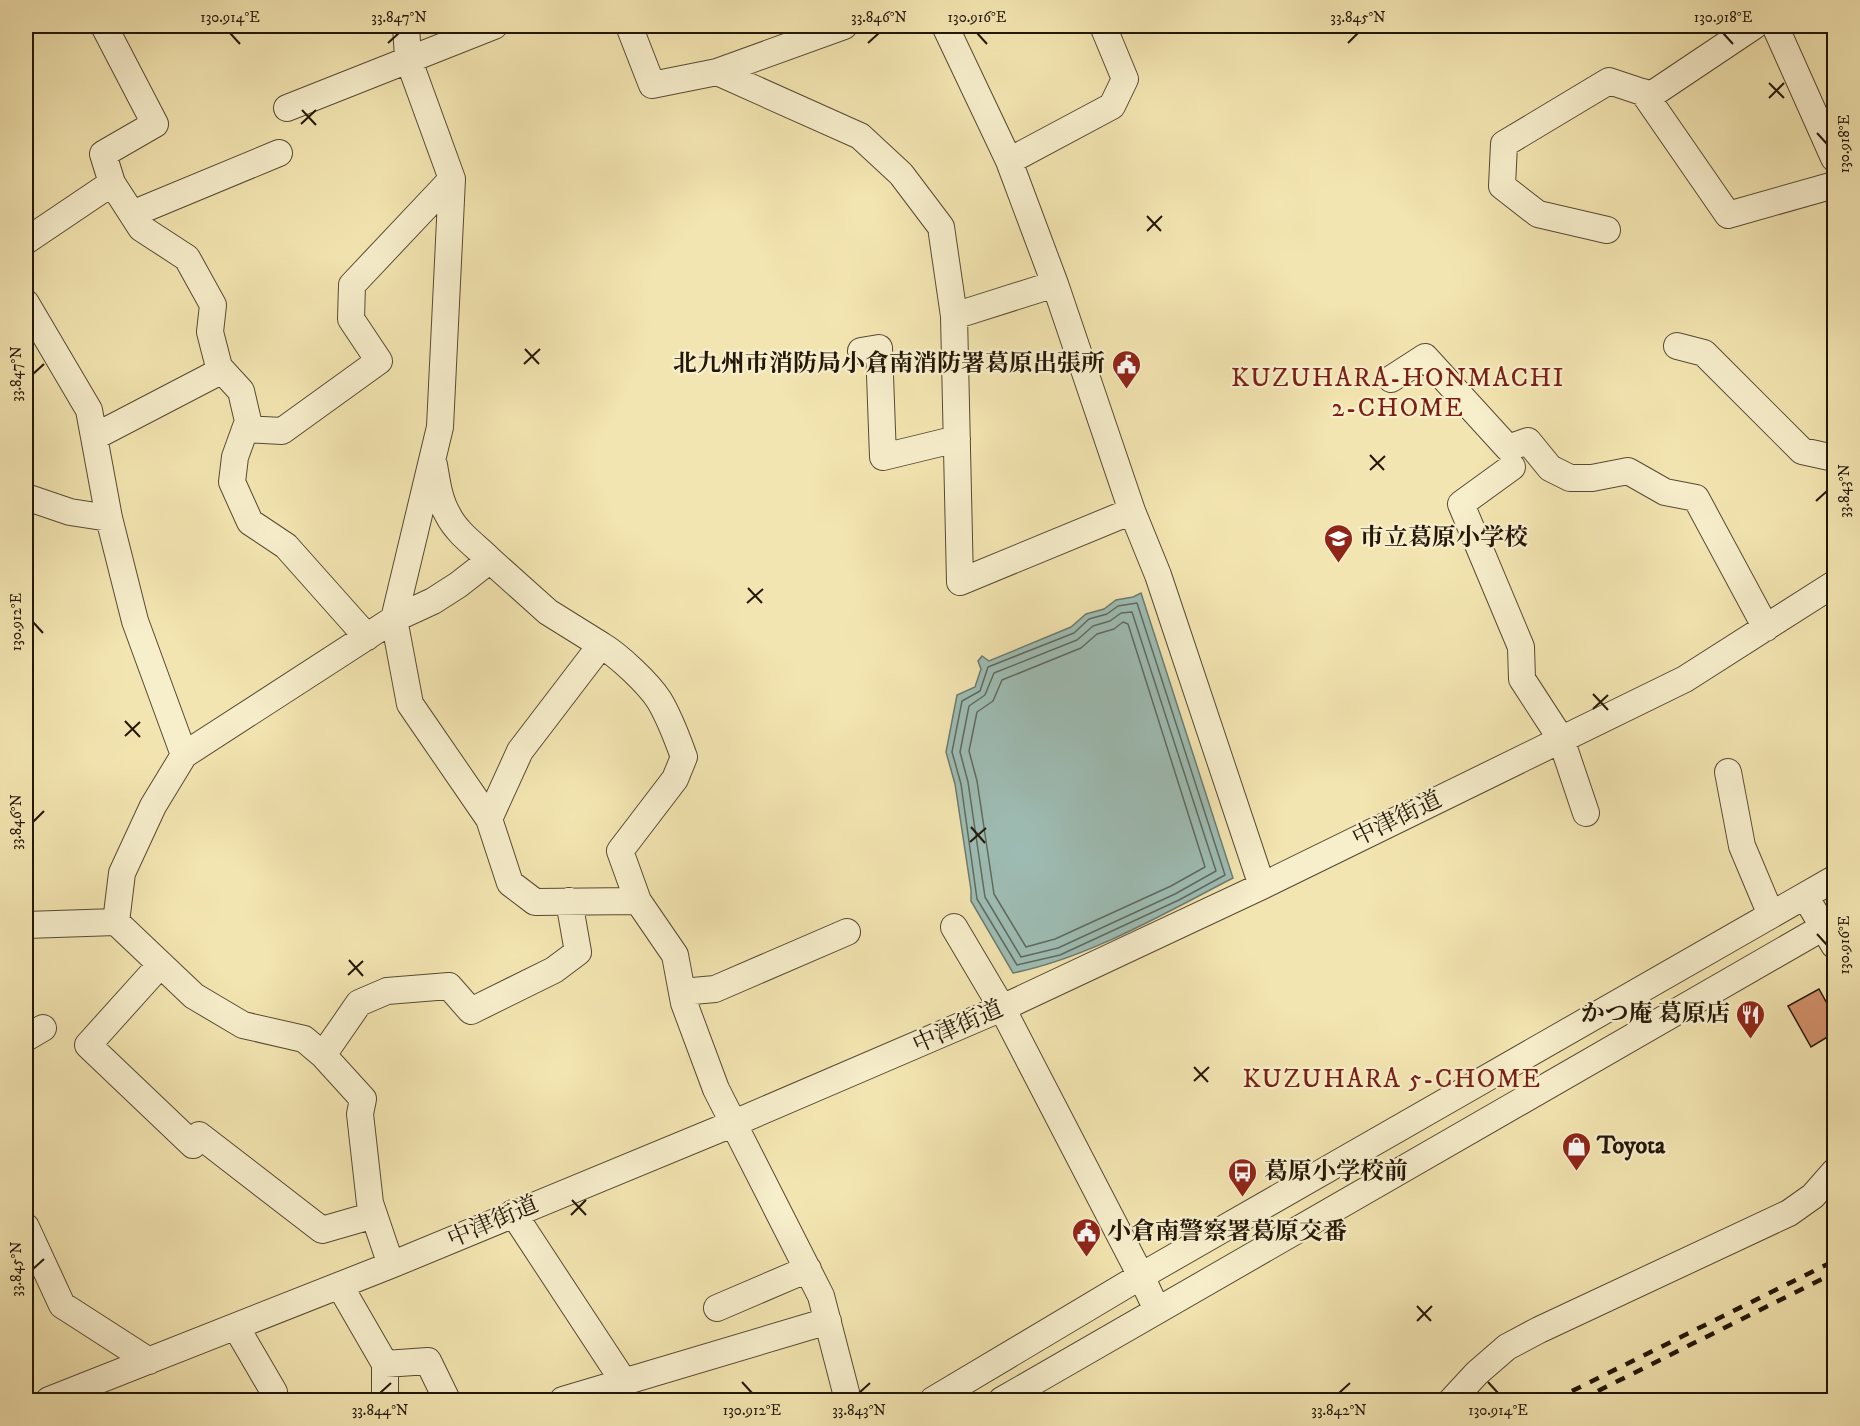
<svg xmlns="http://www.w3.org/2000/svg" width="1860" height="1426" font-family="'IM FELL DW Pica','Noto Serif JP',serif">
	<rect width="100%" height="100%" fill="#f3e5b1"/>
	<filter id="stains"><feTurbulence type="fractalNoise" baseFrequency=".00333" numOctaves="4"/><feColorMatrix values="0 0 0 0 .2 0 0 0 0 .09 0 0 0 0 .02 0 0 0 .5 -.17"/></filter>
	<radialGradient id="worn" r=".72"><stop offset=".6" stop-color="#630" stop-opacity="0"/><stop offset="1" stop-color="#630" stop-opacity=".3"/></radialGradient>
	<!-- water -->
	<path fill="#9ebdb5" stroke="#6d7b70" stroke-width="1.5" d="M 1141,593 L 1233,878 C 1165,913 1088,958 1013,973 L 971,901 L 971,890 L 955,784 L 946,752 L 957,695 L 975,687 L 981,669 L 978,661 L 982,656 L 989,661 L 1071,627 L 1086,614 L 1104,609 L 1116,600 L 1133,597 Z"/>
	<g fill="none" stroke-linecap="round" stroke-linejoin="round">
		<!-- shore -->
		<path stroke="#606a5e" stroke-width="1.5" d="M 1137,603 L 1225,875 L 1179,900 L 1060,955 L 1017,965 L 977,899 L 961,784 L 952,752 L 962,701 L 980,691 L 988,667 L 1074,633 L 1089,619 L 1107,614 L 1118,606 Z
			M 1132,612 L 1216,871 L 1175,894 L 1058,948 L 1021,957 L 985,897 L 968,782 L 960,752 L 969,706 L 985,695 L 994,673 L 1077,640 L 1093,626 L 1110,621 L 1121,613 Z
			M 1123,622 L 1128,624 L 1205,867 L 1171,886 L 1055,939 L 1026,947 L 994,894 L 977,781 L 969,751 L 977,712 L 993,701 L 1002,680 L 1081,648 L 1097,634 L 1114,629 Z"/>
	</g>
	<!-- building -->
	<path fill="#d3906a" stroke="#231708" stroke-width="1.5" d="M 1819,989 L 1834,1016 L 1834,1033 L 1811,1047 L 1788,1006 Z"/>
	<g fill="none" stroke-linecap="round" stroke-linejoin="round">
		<defs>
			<path id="minor" d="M 406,26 L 408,58 L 452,179 L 440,427 L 394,619 L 410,704 L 489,819 L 510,883 L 535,902 L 638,901 L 675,955 L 684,1003 L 716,1089 L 821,1296 L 848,1400
				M 629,26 L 652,85 L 717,72 L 844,26
				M 945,26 L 1009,161 L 1055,284 L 1132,511 L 1158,575 L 1262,886
				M 1775,26 L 1834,158
				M 717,72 L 860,136 L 901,174 L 941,227 L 954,316 L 960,582 L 1132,511
				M 1643,92 L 1728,215 L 1834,185
				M 287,108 L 494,26
				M 1009,161 L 1112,106 L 1125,79 L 1103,26
				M 112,183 L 141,228 L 187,258 L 213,305 L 210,332 L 219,367 L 241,391 L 248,421 L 235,457 L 232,482 L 250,522 L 286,546 L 367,637
				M 132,214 L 279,153
				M 1607,230 L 1538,214 L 1502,186 L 1504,144 L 1609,81 L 1651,95 L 1754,26
				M 26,241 L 112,183 L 103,154 L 155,124 L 104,26
				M 26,303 L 89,410 L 109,518 L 135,621 L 184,755
				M 954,316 L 1055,284
				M 1677,346 L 1704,353 L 1802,451 L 1834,458
				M 861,351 L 879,348 L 883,457 L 957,439
				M 1391,379 L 1425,357 L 1508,448 L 1528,441 L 1550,468 L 1570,478 L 1592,478 L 1628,471 L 1665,492 L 1696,498 L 1766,628
				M 246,429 L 282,431 L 379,361 L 351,319 L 352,285 L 452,179
				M 94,437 L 215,374
				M 434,465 C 437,482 439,500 448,515 C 457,533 476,546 490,560
				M 1512,467 L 1461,504 L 1521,647 L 1522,679 L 1561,739 L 1586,813
				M 26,497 L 70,512 L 109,518
				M 601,645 C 618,655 648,683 659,700 C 670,718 677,738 684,757 L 675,779 L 620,851 L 638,901
				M 1728,772 L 1742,846 L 1771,915
				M 1805,896 L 1834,945
				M 116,922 L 122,873 L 153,806 L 184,755 L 394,619 L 433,601 L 458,585 L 490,560 L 548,612 L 601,645 L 520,751 L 489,819
				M 26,925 L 116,922 L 194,996 L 243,1025 L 304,1039 L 323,1055 L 363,1099 L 360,1114 L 370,1203 L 391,1265
				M 954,927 L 1002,1008 L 1141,1276 L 1157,1310
				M 160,965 L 88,1045 L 193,1145 L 199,1135 L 322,1230 L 374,1215
				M 682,992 L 715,989 L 847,932
				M 26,1038 L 43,1028
				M 323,1055 L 359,1003 L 387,991 L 449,986 L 471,1011 L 554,970 L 578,952 L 569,901
				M 513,1213 L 624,1382
				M 26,1227 L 62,1305 L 149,1361
				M 340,1286 L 385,1364 L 385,1400
				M 717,1308 L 808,1269
				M 236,1327 L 274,1392 L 271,1400
				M 385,1364 L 428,1361 L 447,1400
				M 49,1400 L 391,1265 L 732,1124 L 1002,1008 L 1262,886 L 1685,679 L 1834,584
				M 563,1400 L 828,1321
				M 933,1400 L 1141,1276 L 1834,879
				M 1002,1400 L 1834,921
				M 1452,1400 L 1477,1373 L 1507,1347 L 1539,1330 L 1789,1213 L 1813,1196 L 1834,1172"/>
		</defs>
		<!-- minor casing -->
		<use href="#minor" stroke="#574a32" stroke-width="28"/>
		<!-- minor -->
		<use href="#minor" stroke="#f7eecc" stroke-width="26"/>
		<!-- rail -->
		<path stroke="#231708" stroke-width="4.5" stroke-dasharray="10 10" stroke-linecap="butt" d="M 1554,1400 L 1834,1261
			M 1580,1400 L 1834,1273"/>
	</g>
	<!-- ticks -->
	<path fill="none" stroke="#231708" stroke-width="2" d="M 230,33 L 240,44M 977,33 L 987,44M 1723,33 L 1733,44M 388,43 L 399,33M 868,43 L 879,33M 1348,43 L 1358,33M 1769,83 L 1784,98M 1769,98 L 1784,83M 302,110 L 316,125M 301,124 L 316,110M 1817,133 L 1827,144M 1147,216 L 1161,231M 1147,231 L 1162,216M 525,349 L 539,364M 524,364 L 540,349M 33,374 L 44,364M 1370,455 L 1384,470M 1370,470 L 1385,456M 1816,501 L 1827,491M 748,588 L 762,603M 747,603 L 763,589M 33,622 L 43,633M 1593,694 L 1608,710M 1593,709 L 1608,695M 125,721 L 140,737M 125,736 L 140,722M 33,822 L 44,811M 971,827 L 985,843M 970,842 L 986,828M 1817,934 L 1827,945M 349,960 L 363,976M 348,975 L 363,961M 1194,1067 L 1208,1082M 1194,1081 L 1209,1067M 572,1200 L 586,1215M 571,1215 L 586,1200M 33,1269 L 44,1259M 1417,1306 L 1431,1321M 1417,1321 L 1432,1306M 742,1382 L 752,1393M 1488,1382 L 1498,1393M 380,1393 L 391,1383M 859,1393 L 870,1383M 1339,1393 L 1350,1383"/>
	<!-- icons -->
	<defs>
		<symbol id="civic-pin" viewBox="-11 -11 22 30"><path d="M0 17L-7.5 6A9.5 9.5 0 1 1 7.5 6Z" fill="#8f2418" stroke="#f7eecc"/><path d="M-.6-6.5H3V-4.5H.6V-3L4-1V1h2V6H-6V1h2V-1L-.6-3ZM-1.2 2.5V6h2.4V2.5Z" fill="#fff"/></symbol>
		<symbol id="school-pin" viewBox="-11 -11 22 30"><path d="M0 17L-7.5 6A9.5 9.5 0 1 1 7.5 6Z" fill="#8f2418" stroke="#f7eecc"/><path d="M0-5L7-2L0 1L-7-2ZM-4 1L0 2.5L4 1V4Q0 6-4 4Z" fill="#fff"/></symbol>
		<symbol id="restaurant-pin" viewBox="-11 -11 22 30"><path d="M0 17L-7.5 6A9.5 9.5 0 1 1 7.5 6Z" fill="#8f2418" stroke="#f7eecc"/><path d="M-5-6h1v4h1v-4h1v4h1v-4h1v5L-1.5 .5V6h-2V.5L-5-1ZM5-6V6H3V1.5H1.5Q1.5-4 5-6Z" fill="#fff"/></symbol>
		<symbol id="shop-pin" viewBox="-11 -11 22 30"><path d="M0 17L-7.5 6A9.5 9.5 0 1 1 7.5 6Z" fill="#8f2418" stroke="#f7eecc"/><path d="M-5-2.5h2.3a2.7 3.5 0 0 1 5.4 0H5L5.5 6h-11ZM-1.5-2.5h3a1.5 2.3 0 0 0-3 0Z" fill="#fff"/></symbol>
		<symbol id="bus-pin" viewBox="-11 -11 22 30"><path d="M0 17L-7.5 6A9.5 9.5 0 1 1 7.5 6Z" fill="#8f2418" stroke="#f7eecc"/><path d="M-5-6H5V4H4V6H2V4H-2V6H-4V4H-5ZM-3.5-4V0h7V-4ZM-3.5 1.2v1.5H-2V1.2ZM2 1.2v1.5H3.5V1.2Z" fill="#fff"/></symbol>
	</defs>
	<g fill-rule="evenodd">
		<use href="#civic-pin" x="1110" y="348" width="33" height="45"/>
		<use href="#school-pin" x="1322" y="522" width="33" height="45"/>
		<use href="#restaurant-pin" x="1734" y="998" width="33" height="45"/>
		<use href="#shop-pin" x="1560" y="1130" width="33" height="45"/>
		<use href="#bus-pin" x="1226" y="1156" width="33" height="45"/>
		<use href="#civic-pin" x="1070" y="1216" width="33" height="45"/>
	</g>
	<g text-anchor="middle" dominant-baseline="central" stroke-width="4.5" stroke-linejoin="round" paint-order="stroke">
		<!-- poi labels -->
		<g font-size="24" font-weight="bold" fill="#231708" stroke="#f7eecc" text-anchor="start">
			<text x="1105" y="364" text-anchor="end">北九州市消防局小倉南消防署葛原出張所</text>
			<text x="1360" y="538">市立葛原小学校</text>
			<text x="1730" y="1014" text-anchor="end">かつ庵 葛原店</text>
			<text x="1597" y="1146">Toyota</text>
			<text x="1264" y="1172">葛原小学校前</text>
			<text x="1107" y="1232">小倉南警察署葛原交番</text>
		</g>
		<!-- street labels -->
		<g font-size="24" fill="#231708" stroke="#f7eecc">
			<text transform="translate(1397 819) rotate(-26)">中津街道</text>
			<text transform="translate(958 1027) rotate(-24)">中津街道</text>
			<text transform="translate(493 1222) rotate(-23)">中津街道</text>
		</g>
		<!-- neighbourhood labels -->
		<g font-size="26" letter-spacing="1.5" fill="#7a1f14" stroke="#f7eecc">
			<text x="1398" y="378">KUZUHARA-HONMACHI<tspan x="1398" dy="30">2-CHOME</tspan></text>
			<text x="1392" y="1079">KUZUHARA 5-CHOME</text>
		</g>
	</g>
	<!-- margin -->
	<rect width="1860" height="1426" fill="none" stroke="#f3e5b1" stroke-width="66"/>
	<rect x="33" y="33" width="1794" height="1360" fill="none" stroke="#231708" stroke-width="2"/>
	<g font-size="15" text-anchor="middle" fill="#231708">
		<text x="230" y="22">130.914°E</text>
		<text x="399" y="22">33.847°N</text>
		<text x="879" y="22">33.846°N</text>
		<text x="977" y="22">130.916°E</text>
		<text x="1358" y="22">33.845°N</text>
		<text x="1723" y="22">130.918°E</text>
		<text transform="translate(1844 144) rotate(-90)" y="5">130.918°E</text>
		<text transform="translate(16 374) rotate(-90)" y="5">33.847°N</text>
		<text transform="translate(1844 491) rotate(-90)" y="5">33.843°N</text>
		<text transform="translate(16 622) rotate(-90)" y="5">130.912°E</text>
		<text transform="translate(16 822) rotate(-90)" y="5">33.846°N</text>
		<text transform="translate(1844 945) rotate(-90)" y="5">130.916°E</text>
		<text transform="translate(16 1269) rotate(-90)" y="5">33.845°N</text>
		<text x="380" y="1415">33.844°N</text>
		<text x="752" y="1415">130.912°E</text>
		<text x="859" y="1415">33.843°N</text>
		<text x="1339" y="1415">33.842°N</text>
		<text x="1498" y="1415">130.914°E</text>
	</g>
	<rect width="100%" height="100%" filter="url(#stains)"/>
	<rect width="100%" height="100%" fill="url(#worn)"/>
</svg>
